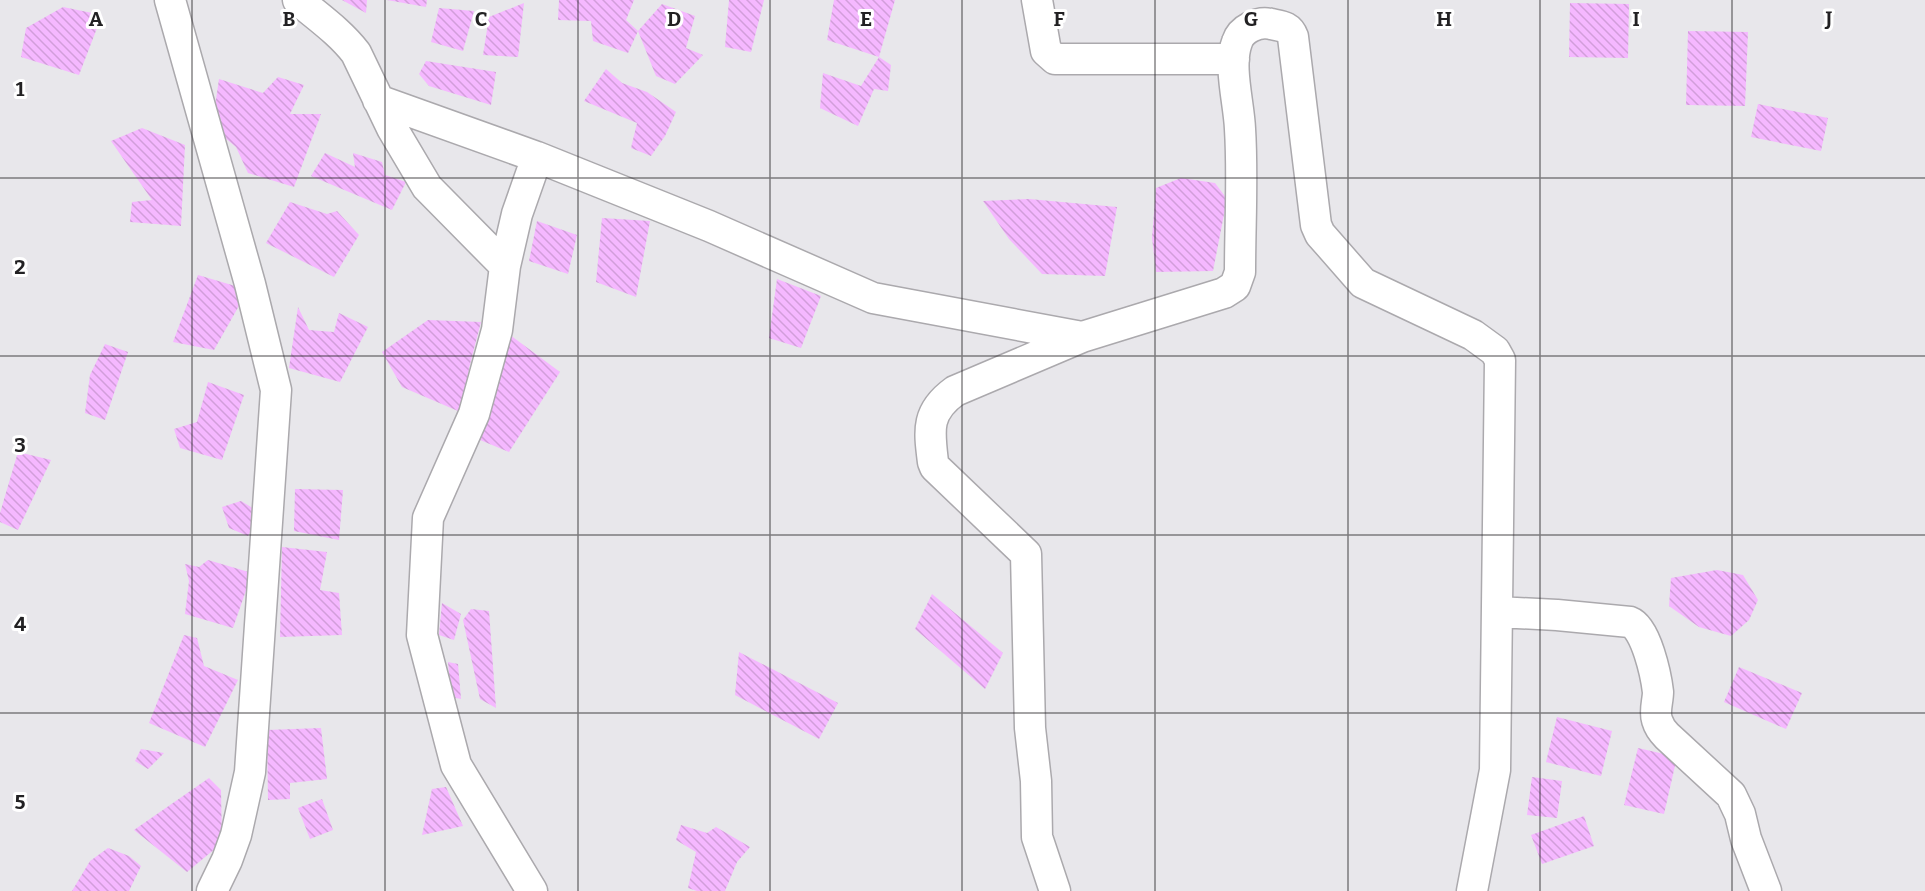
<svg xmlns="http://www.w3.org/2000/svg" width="1925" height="891" font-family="Bitter,serif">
	<defs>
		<pattern id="building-back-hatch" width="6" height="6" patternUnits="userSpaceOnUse" patternTransform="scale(1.5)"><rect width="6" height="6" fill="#f5b8ff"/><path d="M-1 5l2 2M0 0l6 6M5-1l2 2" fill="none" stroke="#d29eda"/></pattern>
	</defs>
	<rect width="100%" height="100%" fill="#e8e7eb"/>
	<!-- building -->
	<path fill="url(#building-back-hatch)" d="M 342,0 L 367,0 L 366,13 Z
		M 387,0 L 427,0 L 426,7 Z
		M 559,0 L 634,0 L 626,20 L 638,31 L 628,53 L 593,41 L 591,21 L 558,20 Z
		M 729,0 L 764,0 L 751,52 L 725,47 Z
		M 834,0 L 895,0 L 879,57 L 827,40 Z
		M 524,3 L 518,57 L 483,55 L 489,17 Z
		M 1570,3 L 1629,4 L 1628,58 L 1569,57 Z
		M 662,4 L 695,16 L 686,48 L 703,55 L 675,84 L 656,76 L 638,31 Z
		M 63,7 L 102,15 L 79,75 L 21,57 L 26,28 Z
		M 439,8 L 474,11 L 463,51 L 431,42 Z
		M 1688,31 L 1748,32 L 1745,106 L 1686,105 Z
		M 879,57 L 891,65 L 888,91 L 874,89 L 858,126 L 820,108 L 823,73 L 861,86 Z
		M 426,61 L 496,72 L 491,105 L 429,86 L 419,74 Z
		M 606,69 L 622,83 L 647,92 L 676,112 L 665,136 L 651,156 L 631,148 L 637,123 L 584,101 Z
		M 278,77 L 304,85 L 290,114 L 321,114 L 294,187 L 248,173 L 236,147 L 212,127 L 219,79 L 263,93 Z
		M 1758,104 L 1828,118 L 1821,151 L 1751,137 Z
		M 142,128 L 185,145 L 181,226 L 130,222 L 132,202 L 152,200 L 111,141 Z
		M 325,153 L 355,167 L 353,153 L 382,162 L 385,175 L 406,182 L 392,210 L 311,176 Z
		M 1181,178 L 1215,183 L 1227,199 L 1213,271 L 1156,272 L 1152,238 L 1156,188 Z
		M 1029,199 L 1117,207 L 1105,276 L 1042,274 L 1009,239 L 983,201 Z
		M 290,202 L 327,214 L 337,211 L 359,235 L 334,277 L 266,243 Z
		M 602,218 L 650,221 L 636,297 L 596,282 Z
		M 537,221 L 577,235 L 568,274 L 529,261 Z
		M 198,275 L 242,288 L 240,304 L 214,350 L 173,342 Z
		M 777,279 L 821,296 L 801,348 L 769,338 Z
		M 298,307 L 309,330 L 334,332 L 339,313 L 368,327 L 340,382 L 289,368 Z
		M 428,320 L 481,322 L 469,368 L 465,414 L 402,387 L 382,352 Z
		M 510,335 L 560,372 L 509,452 L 480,440 Z
		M 105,344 L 128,352 L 105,420 L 85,413 L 90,375 Z
		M 208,382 L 244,395 L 222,460 L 180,448 L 174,429 L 197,422 Z
		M 18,452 L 51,460 L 18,530 L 0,522 L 0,513 Z
		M 295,489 L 343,490 L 339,540 L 294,531 Z
		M 241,501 L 261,513 L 248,536 L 229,528 L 222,507 Z
		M 282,547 L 327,552 L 320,590 L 339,593 L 342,635 L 280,637 Z
		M 208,560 L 252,573 L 233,628 L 185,614 L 189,581 L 185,564 L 199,567 Z
		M 1717,570 L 1743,575 L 1758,600 L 1749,620 L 1731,636 L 1699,627 L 1669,606 L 1671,578 Z
		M 932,594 L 1003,653 L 985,689 L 915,629 Z
		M 442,603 L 461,614 L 454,640 L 439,635 Z
		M 471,609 L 489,611 L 496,708 L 480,699 L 463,620 Z
		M 184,635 L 197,638 L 204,666 L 238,680 L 205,747 L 149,723 Z
		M 739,652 L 838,703 L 819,739 L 735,695 Z
		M 448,662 L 458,664 L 461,699 L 451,697 Z
		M 1739,667 L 1802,693 L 1786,729 L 1724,702 Z
		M 1557,717 L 1612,731 L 1601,776 L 1546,762 Z
		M 321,728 L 327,779 L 290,783 L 290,799 L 268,800 L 267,730 Z
		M 1638,748 L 1677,757 L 1664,814 L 1624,805 Z
		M 141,749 L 164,753 L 148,769 L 135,761 Z
		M 1532,777 L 1562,781 L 1557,818 L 1527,815 Z
		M 209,778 L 221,790 L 222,843 L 187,872 L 134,830 Z
		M 446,787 L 463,826 L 422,835 L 432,789 Z
		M 322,799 L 333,830 L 310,839 L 298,808 Z
		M 1584,816 L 1594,846 L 1542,864 L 1531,835 Z
		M 681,825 L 707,833 L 716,827 L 750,847 L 737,862 L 725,891 L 697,891 L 688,888 L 696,852 L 676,840 Z
		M 108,848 L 129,856 L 141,866 L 129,891 L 72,891 L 90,861 Z"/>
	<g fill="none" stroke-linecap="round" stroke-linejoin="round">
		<defs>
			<path id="minor" d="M 170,0 L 250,284 L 276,390 L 250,772 L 236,835 L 227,860 L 212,891
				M 298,0 C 318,17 340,32 356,53 L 392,128 L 427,187 L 505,266
				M 1037,0 L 1046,51 L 1055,59 L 1234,59
				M 378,100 L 537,157 L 709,226 L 873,298 L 1082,337
				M 1498,612 L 1557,615 L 1630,622 C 1646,628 1656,675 1658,692 C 1658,701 1654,711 1657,720 C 1659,727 1663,732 1667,736 L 1731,795 L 1740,814 L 1746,839 L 1766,891
				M 532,891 L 456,765 L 422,635 L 428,518 L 474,414 L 497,330 L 505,266 L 517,214 L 537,157
				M 1055,891 L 1037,837 L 1036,781 L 1030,728 L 1026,554 L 935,467 L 933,462 C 929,430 926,412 955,391 L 1082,337 L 1224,293 L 1235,286 L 1240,272 C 1240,225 1243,176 1240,129 C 1239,103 1228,66 1237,42 C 1241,29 1258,21 1271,24 C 1281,26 1289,26 1293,37 L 1316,225 L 1320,234 L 1363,283 L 1473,335 L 1495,351 L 1500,360 L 1495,770 L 1472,891"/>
		</defs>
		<!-- minor casing -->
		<use href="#minor" stroke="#aba9ad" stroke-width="33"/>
		<!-- minor -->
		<use href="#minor" stroke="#fff" stroke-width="30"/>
	</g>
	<!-- grid -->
	<path fill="none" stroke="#222123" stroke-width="1.5" stroke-opacity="0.55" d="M 192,0 L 192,891M 385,0 L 385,891M 578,0 L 578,891M 770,0 L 770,891M 962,0 L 962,891M 1155,0 L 1155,891M 1348,0 L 1348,891M 1540,0 L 1540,891M 1732,0 L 1732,891M 0,178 L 1925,178M 0,356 L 1925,356M 0,535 L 1925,535M 0,713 L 1925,713"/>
	<g font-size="20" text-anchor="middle" font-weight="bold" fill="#222123" stroke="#fff" stroke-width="6" stroke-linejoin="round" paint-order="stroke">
		<text x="96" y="26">A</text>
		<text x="289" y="26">B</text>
		<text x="481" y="26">C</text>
		<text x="674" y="26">D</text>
		<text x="866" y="26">E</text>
		<text x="1059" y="26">F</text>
		<text x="1251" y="26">G</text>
		<text x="1444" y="26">H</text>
		<text x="1636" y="26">I</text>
		<text x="1829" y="26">J</text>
		<text x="20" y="96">1</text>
		<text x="20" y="274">2</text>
		<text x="20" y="452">3</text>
		<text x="20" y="631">4</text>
		<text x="20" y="809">5</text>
	</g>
</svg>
